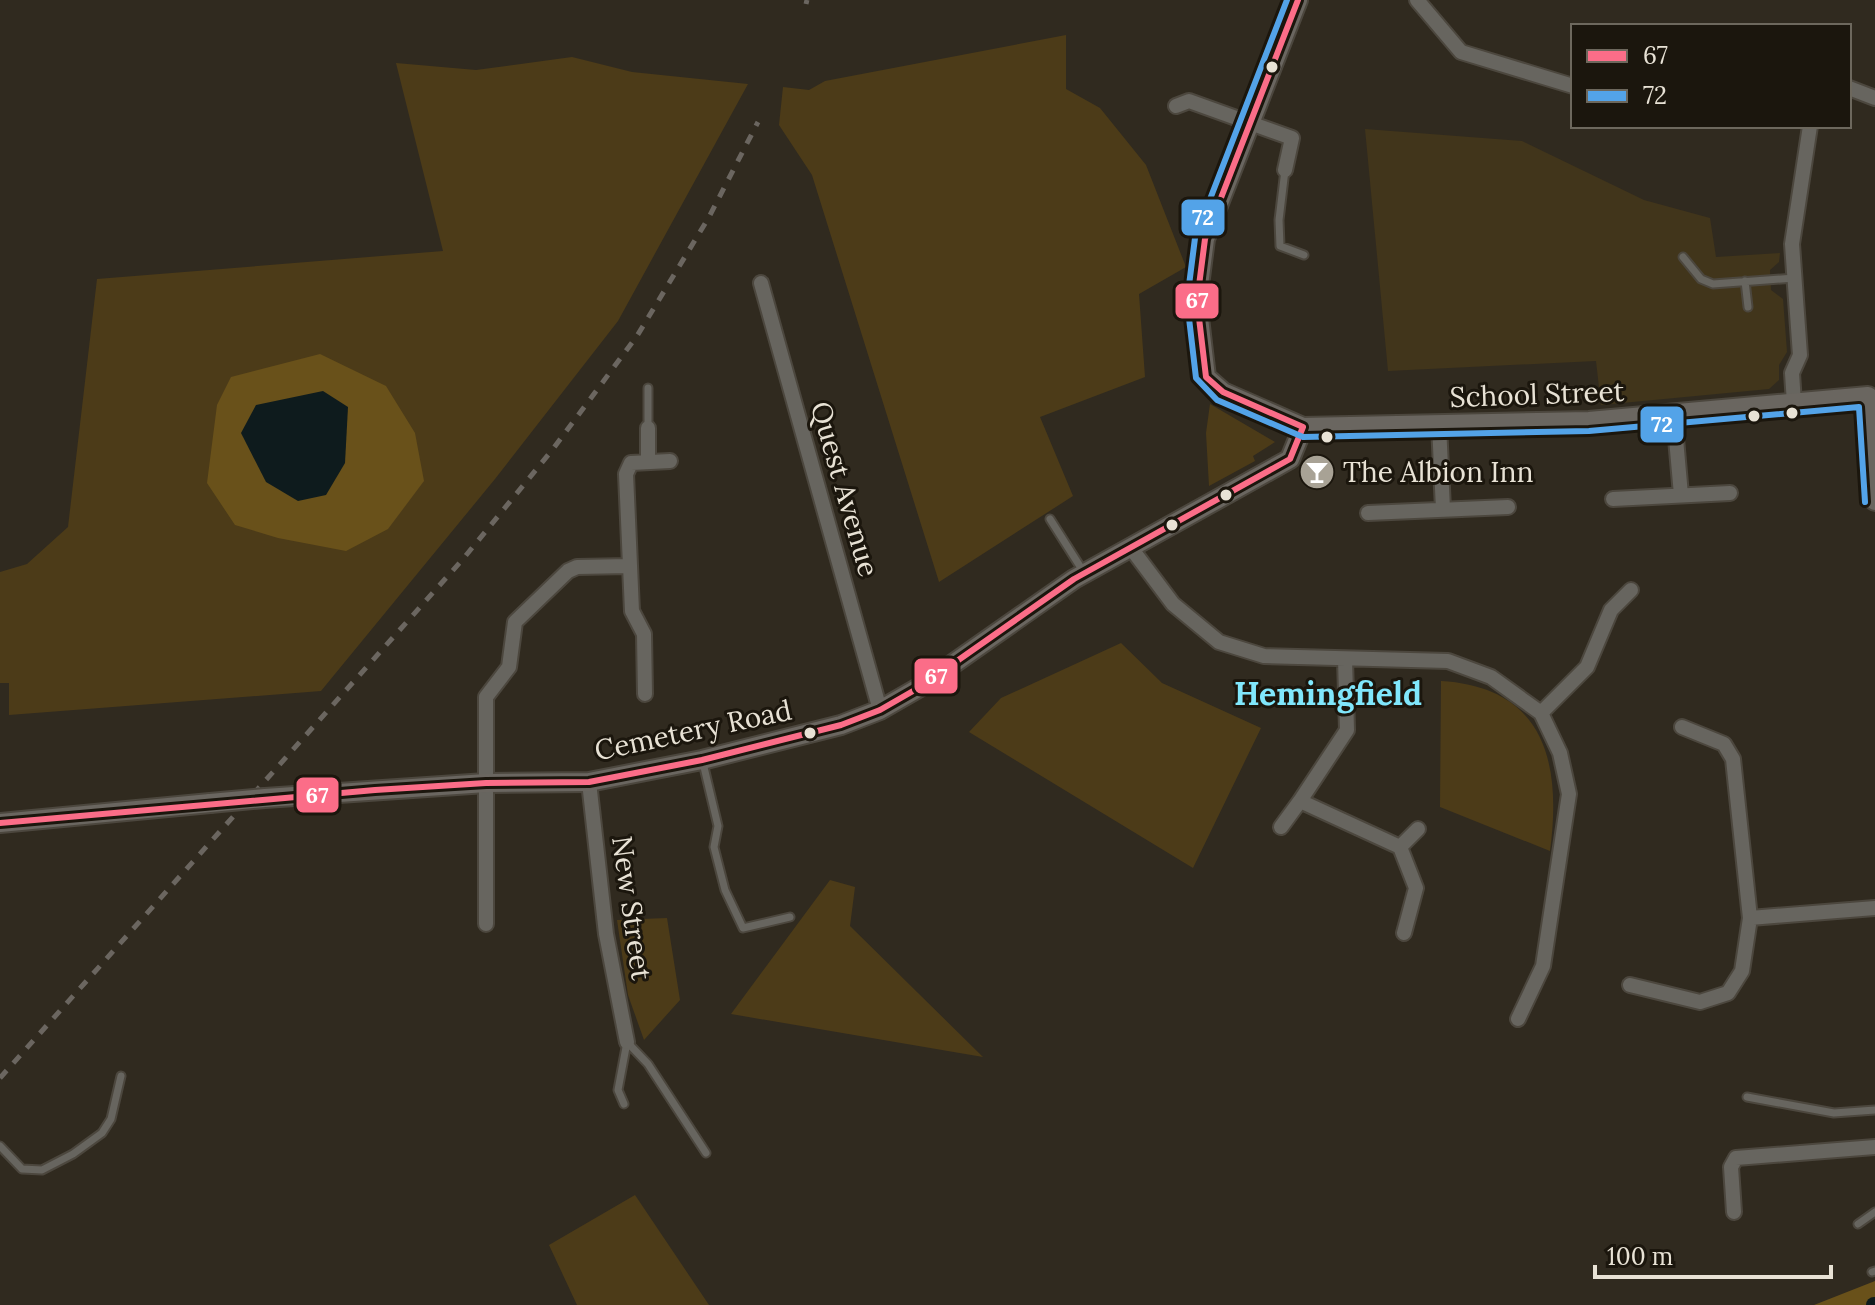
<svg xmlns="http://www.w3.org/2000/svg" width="1875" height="1305" font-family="Lora,serif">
	<rect width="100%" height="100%" fill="#302a1f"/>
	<!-- built -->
	<path fill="#41351b" d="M 1365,129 L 1522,141 L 1644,200 L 1710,218 L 1716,257 L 1780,253 L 1779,262 L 1770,270 L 1771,290 L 1783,299 L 1787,352 L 1779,365 L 1779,380 L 1769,389 L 1601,405 L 1596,361 L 1388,371 Z"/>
	<!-- green -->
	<path fill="#4c3b18" d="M 1066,35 L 1066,89 L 1100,108 L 1146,165 L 1186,267 L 1139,294 L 1145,377 L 1040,417 L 1073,496 L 939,582 L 812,175 L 779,125 L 783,87 L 809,90 L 825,81 Z
		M 572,57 L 632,72 L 748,84 L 618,321 L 495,479 L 321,691 L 9,715 L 9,683 L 0,683 L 0,572 L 27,564 L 68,527 L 97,279 L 443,251 L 396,63 L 476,70 Z
		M 1210,404 L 1275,442 L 1253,456 L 1255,461 L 1209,486 L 1206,433 Z
		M 1121,643 L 1162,683 L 1261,728 L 1193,868 L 969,732 L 1001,698 Z
		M 1441,681 C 1544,687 1562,762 1550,851 L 1440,807 Z
		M 830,880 L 855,887 L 850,926 L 983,1057 L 731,1014 Z
		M 667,918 L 680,1000 L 644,1040 L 628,995 L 617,920 Z
		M 635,1195 L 709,1305 L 577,1305 L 549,1245 Z"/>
	<!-- forest -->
	<path fill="#69511a" d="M 320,354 L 386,386 L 415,433 L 424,481 L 388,529 L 346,551 L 278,538 L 235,525 L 207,483 L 217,405 L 231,377 Z
		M 1875,1281 L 1875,1305 L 1814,1305 Z"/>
	<!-- water -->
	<path fill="#0e1b1d" d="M 323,391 L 348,407 L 345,463 L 326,495 L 298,501 L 266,482 L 241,433 L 256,405 Z"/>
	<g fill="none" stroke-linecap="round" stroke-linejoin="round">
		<!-- canal -->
		<path stroke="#0e1b1d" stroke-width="16" d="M 1874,1305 L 1875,1305"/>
		<defs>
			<path id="lane" d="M 1285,170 L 1279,220 L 1280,246 L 1304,255
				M 1683,257 L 1701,279 L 1713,284 L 1795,278
				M 1745,281 L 1748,307
				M 648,388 L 648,428
				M 1050,519 L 1083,571
				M 703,763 L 718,826 L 714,847 L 725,890 L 743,928 L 790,917
				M 627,1042 L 648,1064 L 706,1153
				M 1747,1097 L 1834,1113 L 1875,1110
				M 624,1104 L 618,1090 L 627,1042
				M 0,1146 L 22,1169 L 42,1170 L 73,1154 L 102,1133 L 111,1119 L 121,1076
				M 1858,1224 L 1875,1212
				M 1872,1272 L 1875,1271"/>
			<path id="street" d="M 1417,0 L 1461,52 L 1573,86
				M 1849,88 L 1875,98
				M 1176,106 L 1189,101 L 1292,138 L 1285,170
				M 761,283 L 880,710
				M 1794,403 L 1792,373 L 1800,355 L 1792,244 L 1810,126
				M 1674,416 L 1681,495
				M 1439,425 L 1443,509
				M 648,428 L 648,461
				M 1613,499 L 1730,493
				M 1368,513 L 1508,507
				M 1131,548 L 1173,604 L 1219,642 L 1264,656 L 1448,661 L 1491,677 L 1541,713 L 1560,753 L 1569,794 L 1543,966 L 1518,1019
				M 1345,659 L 1347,730 L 1300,801 L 1400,847 L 1416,888 L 1404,933
				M 645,694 L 644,634 L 632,611 L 626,474 L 631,463 L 670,461
				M 1541,713 L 1587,667 L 1611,610 L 1631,590
				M 589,782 L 606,934 L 627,1042
				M 1281,827 L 1300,801
				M 1400,847 L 1418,829
				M 1750,918 L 1875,908
				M 486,924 L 486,697 L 509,667 L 515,622 L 568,571 L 577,567 L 629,566
				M 1630,985 L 1700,1002 L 1728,993 L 1742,971 L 1750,918 L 1733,759 L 1724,744 L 1682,727
				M 1734,1212 L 1731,1167 L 1736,1158 L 1875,1147"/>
			<path id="secondary" d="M 1298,0 L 1205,239 L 1197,301 L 1206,377 L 1223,392 L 1303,427 L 1589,421 L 1868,396 L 1875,501
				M 265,798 L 486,783 L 589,782 L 702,760 L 841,725 L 880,710 L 920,687 L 1074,579 L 1290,459 L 1303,427
				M 0,823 L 210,803"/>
		</defs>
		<!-- lane casing -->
		<use href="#lane" stroke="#4c473e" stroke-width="11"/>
		<!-- street casing -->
		<use href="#street" stroke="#4c473e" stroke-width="18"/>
		<!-- secondary casing -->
		<use href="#secondary" stroke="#4c473e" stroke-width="22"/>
		<!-- lane -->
		<use href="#lane" stroke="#67655f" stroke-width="7"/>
		<!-- street -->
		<use href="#street" stroke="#67655f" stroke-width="14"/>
		<!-- secondary -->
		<use href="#secondary" stroke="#6a6660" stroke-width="18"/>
		<!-- rail -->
		<path stroke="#6b6660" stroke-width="5" stroke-dasharray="10 10" stroke-linecap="butt" d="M 806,4 L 807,0
			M 0,1078 L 463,559 L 553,449 L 637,336 L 709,217 L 758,122"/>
		<defs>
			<path id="secondary-bridge" d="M 210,803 L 265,798"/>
		</defs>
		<!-- secondary-bridge casing -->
		<use href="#secondary-bridge" stroke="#4c473e" stroke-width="22" stroke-linecap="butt"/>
		<!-- secondary-bridge -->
		<use href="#secondary-bridge" stroke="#6a6660" stroke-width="18"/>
		<defs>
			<path id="bus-1" d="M 0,823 L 375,790 L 486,783 L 589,782 L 702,760 L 841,725 L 880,710 L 920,687 L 1074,579 L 1290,459 L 1303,427 L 1223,392 L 1206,377 L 1197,301 L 1205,239 L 1298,0"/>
			<path id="bus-2" d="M 1287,0 L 1195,238 L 1187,301 L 1196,378 L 1217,400 L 1303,437 L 1589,431 L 1859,407 L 1865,502"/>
		</defs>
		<!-- bus-1 casing -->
		<use href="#bus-1" stroke="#1b160d" stroke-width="12"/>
		<!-- bus-2 casing -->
		<use href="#bus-2" stroke="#1b160d" stroke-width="12"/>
		<!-- bus-1 -->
		<use href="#bus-1" stroke="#fb6d88" stroke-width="6"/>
		<!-- bus-2 -->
		<use href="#bus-2" stroke="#53a3e8" stroke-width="6"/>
	</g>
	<!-- icons -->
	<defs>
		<symbol id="bar-disc" viewBox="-11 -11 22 22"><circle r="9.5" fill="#a8a295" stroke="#1b160d"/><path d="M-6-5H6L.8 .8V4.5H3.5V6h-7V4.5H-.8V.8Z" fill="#fff"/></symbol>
	</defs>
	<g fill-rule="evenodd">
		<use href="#bar-disc" x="1297" y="452" width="40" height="40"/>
	</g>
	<!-- markers -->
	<g fill="#e8e2d5" stroke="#1b160d" stroke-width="3">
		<circle cx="1272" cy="67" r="7"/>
		<circle cx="1792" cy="413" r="7"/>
		<circle cx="1754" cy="416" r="7"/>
		<circle cx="1327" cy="437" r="7"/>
		<circle cx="1226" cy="495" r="7"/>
		<circle cx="1172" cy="525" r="7"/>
		<circle cx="810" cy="733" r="7"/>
	</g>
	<g text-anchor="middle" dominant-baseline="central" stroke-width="6" stroke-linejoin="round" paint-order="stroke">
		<!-- street labels -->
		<g font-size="28" fill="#e8e2d5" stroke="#1b160d">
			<text transform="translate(1537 394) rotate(-2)">School Street</text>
			<text transform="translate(845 489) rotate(74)">Quest Avenue</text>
			<text transform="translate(693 730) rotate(-12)">Cemetery Road</text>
			<text transform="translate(632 908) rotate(82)">New Street</text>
		</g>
		<!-- poi labels -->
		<g font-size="28" fill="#e8e2d5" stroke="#1b160d" text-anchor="start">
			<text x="1343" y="472">The Albion Inn</text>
		</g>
		<!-- quarter labels -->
		<g font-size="32" font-weight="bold" fill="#80e7fc" stroke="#1b160d">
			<text x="1328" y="693">Hemingfield</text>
		</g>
	</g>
	<g stroke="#1b160d" stroke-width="3">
		<rect x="1180" y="198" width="46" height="39" rx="8" fill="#53a3e8"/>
		<rect x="1174" y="282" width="46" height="38" rx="8" fill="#fb6d88"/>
		<rect x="1639" y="405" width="46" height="39" rx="8" fill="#53a3e8"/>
		<rect x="913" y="657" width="46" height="38" rx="8" fill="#fb6d88"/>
		<rect x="295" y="776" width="45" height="38" rx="8" fill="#fb6d88"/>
	</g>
	<g font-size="22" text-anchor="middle" font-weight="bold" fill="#fff">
		<text x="1203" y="225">72</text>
		<text x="1197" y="308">67</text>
		<text x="1662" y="432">72</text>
		<text x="936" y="684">67</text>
		<text x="317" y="803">67</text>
	</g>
	<!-- legend -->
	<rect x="1571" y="24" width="280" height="104" fill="#1b160d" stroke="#6d685d" stroke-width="2"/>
	<rect x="1587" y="50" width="40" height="12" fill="#fb6d88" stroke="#6d685d" stroke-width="2"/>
	<text x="1643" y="64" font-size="24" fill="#e8e2d5">67</text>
	<rect x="1587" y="90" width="40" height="12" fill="#53a3e8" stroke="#6d685d" stroke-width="2"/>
	<text x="1643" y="104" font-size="24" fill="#e8e2d5">72</text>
	<!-- scale -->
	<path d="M1595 1265v12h236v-12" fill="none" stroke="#e8e2d5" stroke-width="4"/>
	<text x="1607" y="1265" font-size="24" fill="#e8e2d5" stroke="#1b160d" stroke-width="6" paint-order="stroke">100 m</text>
</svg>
